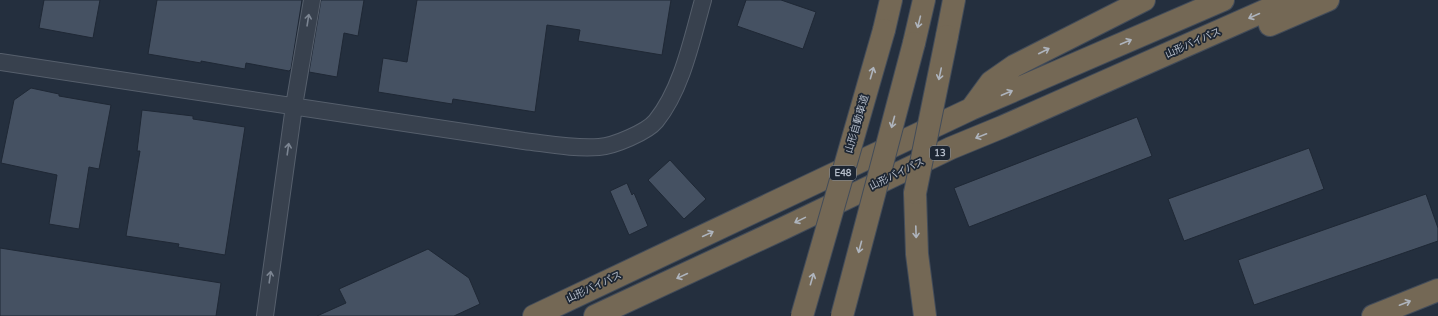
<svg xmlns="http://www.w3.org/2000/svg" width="1438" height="316" font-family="'Varela Round','Noto Sans JP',sans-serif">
	<rect width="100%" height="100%" fill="#242f3e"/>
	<!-- building -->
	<path fill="#455162" stroke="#1f2835" d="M 44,0 L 100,0 L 93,38 L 39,28 Z
		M 157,0 L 302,0 L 291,69 L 289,71 L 246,63 L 245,69 L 201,61 L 201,63 L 148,54 Z
		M 321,0 L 364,0 L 358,36 L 344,33 L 337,77 L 309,72 Z
		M 417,0 L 671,0 L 662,55 L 578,41 L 580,30 L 547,25 L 535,112 L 453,99 L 452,104 L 378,92 L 383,58 L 407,62 Z
		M 746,0 L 781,0 L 816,12 L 803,49 L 737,26 Z
		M 31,88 L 59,94 L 59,96 L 111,105 L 99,169 L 89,167 L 79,229 L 49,224 L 57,175 L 1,163 L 14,100 Z
		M 142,110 L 193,116 L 193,119 L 245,127 L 225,255 L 178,247 L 179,244 L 126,236 L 140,151 L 137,151 Z
		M 1137,117 L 1152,156 L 969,227 L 954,188 Z
		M 1309,148 L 1324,189 L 1184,241 L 1168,199 Z
		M 670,160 L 706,199 L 684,219 L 648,180 Z
		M 627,183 L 632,195 L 634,193 L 648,226 L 629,235 L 610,191 Z
		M 1426,194 L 1438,228 L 1438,241 L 1254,305 L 1238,260 Z
		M 0,248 L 221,283 L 216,316 L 0,316 Z
		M 428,249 L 469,278 L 480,304 L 454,316 L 317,316 L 346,303 L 339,289 Z"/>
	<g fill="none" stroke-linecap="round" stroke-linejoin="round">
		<defs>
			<path id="street" d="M 0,62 L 524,141 C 549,144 574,149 599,147 C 614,146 647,132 656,121 C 682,89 692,39 703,0
				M 265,316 L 294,106 L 312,0"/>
			<path id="highway" d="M 1270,25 L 1328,0
				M 884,30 L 891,0
				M 947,36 L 954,0
				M 914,43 L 924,0
				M 972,108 L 991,82 L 1014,66 L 1144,0
				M 915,193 L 917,254 L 925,316
				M 534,316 L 971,109 L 1223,0
				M 595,316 L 784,228 L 951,148 L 1002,127 L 1289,0
				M 1373,316 L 1438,290"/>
		</defs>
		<!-- street casing -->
		<use href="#street" stroke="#565f6c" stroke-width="18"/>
		<!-- highway casing -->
		<use href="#highway" stroke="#434c59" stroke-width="24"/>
		<!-- street -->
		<use href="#street" stroke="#38414e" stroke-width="16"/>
		<!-- highway -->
		<use href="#highway" stroke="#746855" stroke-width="22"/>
		<defs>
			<path id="highway-bridge" d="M 915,193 L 947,36
				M 802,316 L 884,30
				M 842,316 L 914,43"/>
		</defs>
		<!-- highway-bridge casing -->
		<use href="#highway-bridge" stroke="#434c59" stroke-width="24" stroke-linecap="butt"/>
		<!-- highway-bridge -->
		<use href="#highway-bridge" stroke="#746855" stroke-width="22"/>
	</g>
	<!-- one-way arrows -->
	<defs><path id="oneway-shaft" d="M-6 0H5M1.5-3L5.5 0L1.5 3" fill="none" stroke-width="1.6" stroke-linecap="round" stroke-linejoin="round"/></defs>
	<g stroke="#aeb4bd">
		<use href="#oneway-shaft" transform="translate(1254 16) rotate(156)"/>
		<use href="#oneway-shaft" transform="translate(919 22) rotate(104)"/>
		<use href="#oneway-shaft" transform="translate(1126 42) rotate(-23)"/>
		<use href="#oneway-shaft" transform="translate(1044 51) rotate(-27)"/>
		<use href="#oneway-shaft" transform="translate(872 73) rotate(-74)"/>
		<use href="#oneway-shaft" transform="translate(940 74) rotate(102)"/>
		<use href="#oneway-shaft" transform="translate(1007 93) rotate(-23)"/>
		<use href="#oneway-shaft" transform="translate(893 122) rotate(105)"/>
		<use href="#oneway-shaft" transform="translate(981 136) rotate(158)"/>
		<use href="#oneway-shaft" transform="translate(800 220) rotate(154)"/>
		<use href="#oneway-shaft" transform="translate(916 232) rotate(88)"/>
		<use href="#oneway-shaft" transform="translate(708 234) rotate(-25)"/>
		<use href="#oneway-shaft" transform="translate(860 247) rotate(105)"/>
		<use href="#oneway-shaft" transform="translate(682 276) rotate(155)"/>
		<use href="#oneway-shaft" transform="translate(812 279) rotate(-74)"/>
		<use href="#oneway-shaft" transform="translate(1405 303) rotate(-21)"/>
	</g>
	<g stroke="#7c8592">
		<use href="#oneway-shaft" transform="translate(308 20) rotate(-81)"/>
		<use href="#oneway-shaft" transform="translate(288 149) rotate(-82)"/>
		<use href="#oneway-shaft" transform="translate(270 277) rotate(-82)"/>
	</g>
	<g text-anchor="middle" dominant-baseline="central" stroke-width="3.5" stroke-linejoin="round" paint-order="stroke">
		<!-- shield labels -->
		<g fill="#1d2633" stroke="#878f9c" stroke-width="1">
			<rect x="930" y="146" width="20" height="14" rx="3"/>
			<rect x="830" y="166" width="26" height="14" rx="3"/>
		</g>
		<g font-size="9" font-weight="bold" fill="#b4bcc9">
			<text x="940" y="153">13</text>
			<text x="843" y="173">E48</text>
		</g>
		<!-- street labels -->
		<g font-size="10" fill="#b4bcc9" stroke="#1d2633">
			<text transform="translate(1193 43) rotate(-24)">山形バイパス</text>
			<text transform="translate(857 124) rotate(-74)">山形自動車道</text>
			<text transform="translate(897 174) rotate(-26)">山形バイパス</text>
			<text transform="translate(594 287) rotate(-25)">山形バイパス</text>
		</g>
	</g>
</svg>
